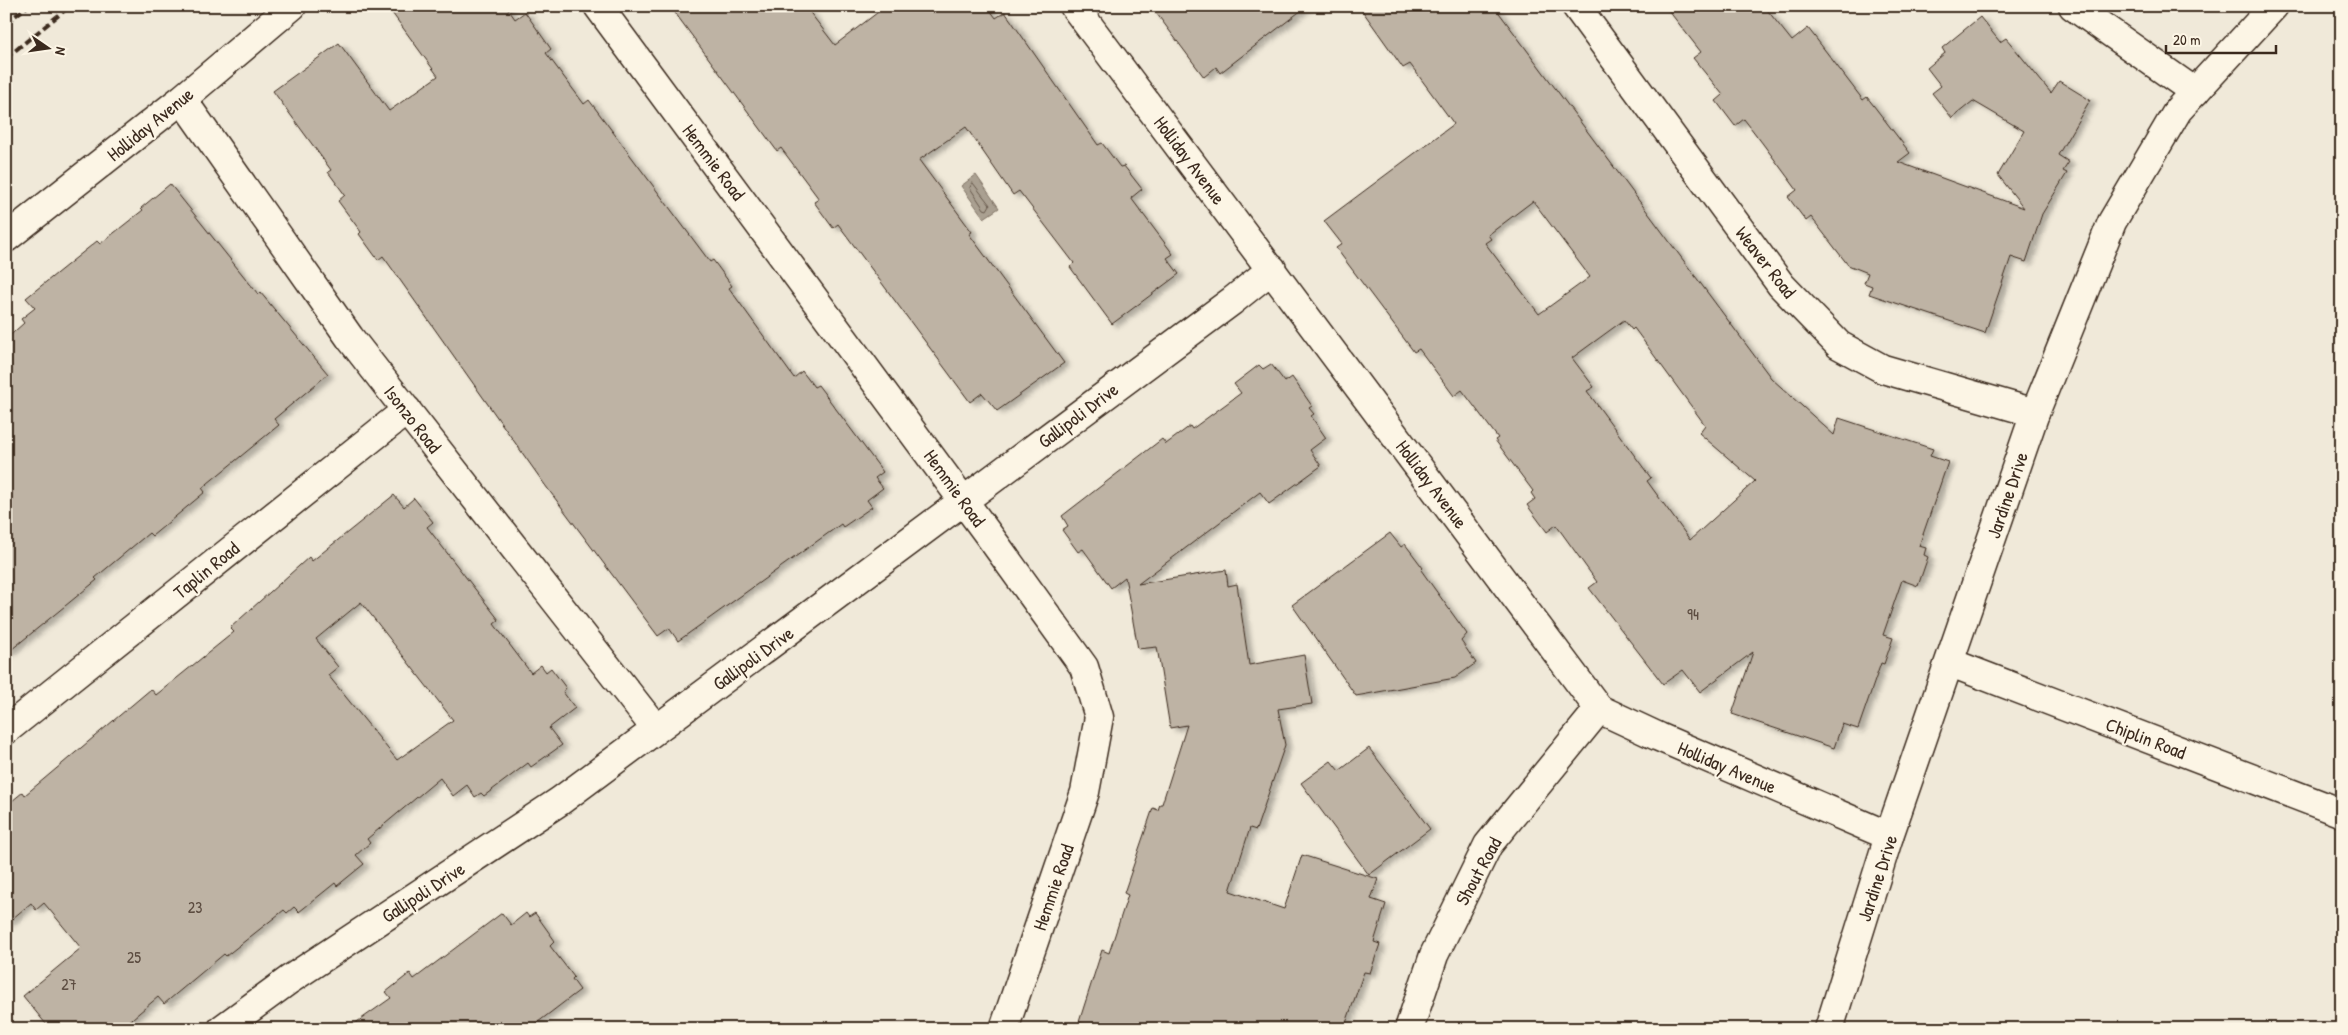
<svg xmlns="http://www.w3.org/2000/svg" width="2348" height="1035" font-family="'Patrick Hand',sans-serif">
	<defs>
		<filter id="shadow"><feDropShadow dx="5.5" dy="3" stdDeviation="2.5" flood-color="#0004"/></filter>
	</defs>
	<rect width="100%" height="100%" fill="#f0e9d9"/>
	<filter id="ink" filterUnits="userSpaceOnUse"><feTurbulence type="fractalNoise" baseFrequency=".02" numOctaves="2"/><feDisplacementMap in="SourceGraphic" scale="10" xChannelSelector="R" yChannelSelector="G"/><feConvolveMatrix kernelMatrix="1 2 1 2 8 2 1 2 1" color-interpolation-filters="sRGB"/></filter>
	<g filter="url(#ink)">
		<!-- water -->
		<path fill="#aaa091" stroke="#7e7163" d="M 976,175 L 999,208 L 984,218 L 961,186 Z"/>
		<g fill="none" stroke-linecap="round" stroke-linejoin="round">
			<!-- shore -->
			<path stroke="#67594c" stroke-width="1" d="M 973,183 L 990,205 L 987,210 L 984,209 L 970,188 Z"/>
		</g>
		<!-- building -->
		<path fill="#beb3a4" stroke="#3b2a1e" fill-rule="evenodd" filter="url(#shadow)" d="M 387,6 L 506,6 L 515,19 L 525,12 L 551,49 L 546,53 L 584,104 L 589,100 L 710,262 L 713,260 L 732,286 L 729,288 L 794,378 L 802,371 L 814,387 L 818,385 L 883,472 L 875,478 L 883,488 L 867,500 L 872,507 L 843,527 L 841,524 L 678,641 L 669,628 L 658,636 L 545,485 L 383,256 L 378,260 L 359,234 L 361,232 L 338,201 L 345,195 L 328,172 L 331,170 L 273,91 L 339,43 L 389,111 L 438,76 Z
			M 670,6 L 805,6 L 835,45 L 886,6 L 987,6 L 996,18 L 1005,12 L 1098,145 L 1102,143 L 1120,167 L 1124,166 L 1142,189 L 1131,198 L 1173,254 L 1167,258 L 1179,274 L 1112,324 L 1070,267 L 1074,263 L 1019,191 L 1013,195 L 966,127 L 919,160 L 972,232 L 969,234 L 1064,363 L 997,411 L 982,393 L 970,402 L 838,224 L 833,228 L 814,202 L 819,199 L 781,148 L 777,151 Z
			M 1151,6 L 1307,6 L 1220,73 L 1216,67 L 1204,77 Z
			M 1359,6 L 1494,6 L 1771,378 L 1834,435 L 1839,418 L 1933,449 L 1930,456 L 1948,462 L 1919,546 L 1926,548 L 1924,555 L 1928,557 L 1918,586 L 1902,580 L 1883,635 L 1893,638 L 1884,664 L 1881,663 L 1858,729 L 1842,724 L 1834,748 L 1732,714 L 1753,652 L 1700,692 L 1683,670 L 1663,684 L 1589,588 L 1597,582 L 1556,525 L 1547,532 L 1527,505 L 1535,499 L 1531,493 L 1533,491 L 1495,440 L 1498,438 L 1462,390 L 1454,396 L 1419,349 L 1414,352 L 1336,248 L 1342,244 L 1324,221 L 1454,124 L 1410,64 L 1403,68 ZM 1533,201 L 1590,277 L 1539,314 L 1485,243 L 1491,239 L 1488,235 ZM 1624,320 L 1632,330 L 1634,328 L 1705,425 L 1699,433 L 1755,481 L 1690,540 L 1647,481 L 1651,478 L 1587,391 L 1594,387 L 1572,358 Z
			M 1665,6 L 1764,6 L 1792,41 L 1808,28 L 1863,100 L 1867,97 L 1910,153 L 1898,162 L 2024,208 L 1998,175 L 2024,131 L 1973,101 L 1952,118 L 1932,93 L 1941,86 L 1927,68 L 1945,53 L 1942,48 L 1980,17 L 2000,42 L 2006,38 L 2051,93 L 2059,81 L 2090,100 L 2058,155 L 2069,162 L 2063,171 L 2067,173 L 2042,214 L 2026,262 L 2011,257 L 1985,333 L 1869,294 L 1872,286 L 1864,283 L 1868,273 L 1848,265 L 1811,217 L 1806,221 L 1788,197 L 1797,190 L 1763,144 L 1744,119 L 1735,126 L 1716,101 L 1723,95 L 1693,58 L 1701,52 Z
			M 170,184 L 258,294 L 260,292 L 328,374 L 274,419 L 279,425 L 202,488 L 205,492 L 152,536 L 149,533 L 95,578 L 97,580 L 6,654 L 6,339 L 24,323 L 21,319 L 35,308 L 26,298 L 97,241 L 100,244 L 143,210 L 141,208 Z
			M 1271,364 L 1285,382 L 1292,377 L 1312,406 L 1309,408 L 1314,414 L 1311,416 L 1326,438 L 1310,450 L 1321,466 L 1269,504 L 1260,492 L 1138,584 L 1226,570 L 1228,586 L 1237,584 L 1249,665 L 1304,655 L 1312,704 L 1278,709 L 1285,745 L 1256,830 L 1250,828 L 1230,891 L 1284,909 L 1302,855 L 1378,879 L 1371,899 L 1386,904 L 1374,942 L 1380,944 L 1370,973 L 1364,972 L 1344,1029 L 1099,1029 L 1079,1022 L 1102,950 L 1109,953 L 1128,895 L 1124,893 L 1153,808 L 1158,810 L 1160,804 L 1162,804 L 1187,725 L 1170,728 L 1157,647 L 1138,649 L 1125,577 L 1111,588 L 1083,549 L 1078,552 L 1062,530 L 1068,526 L 1062,516 L 1162,439 L 1166,444 L 1190,426 L 1192,429 L 1241,393 L 1234,384 L 1259,365 L 1263,369 Z
			M 394,495 L 404,507 L 414,498 L 433,522 L 427,527 L 499,620 L 494,624 L 531,673 L 541,665 L 546,672 L 551,668 L 566,688 L 563,692 L 575,708 L 549,728 L 562,745 L 531,767 L 528,763 L 484,796 L 481,793 L 475,797 L 467,785 L 453,796 L 440,778 L 367,839 L 370,843 L 356,855 L 364,864 L 337,886 L 335,883 L 299,912 L 294,907 L 287,913 L 284,910 L 226,956 L 224,954 L 164,1004 L 158,997 L 120,1029 L 50,1029 L 23,996 L 81,948 L 44,903 L 36,910 L 31,903 L 6,924 L 6,806 L 23,792 L 25,795 L 151,689 L 156,695 L 234,632 L 230,628 L 309,557 L 312,561 ZM 361,602 L 453,720 L 397,760 L 328,675 L 338,667 L 316,639 Z
			M 1390,533 L 1401,547 L 1405,544 L 1423,568 L 1421,570 L 1467,634 L 1461,641 L 1476,663 L 1455,678 L 1356,696 L 1292,605 Z
			M 1369,748 L 1430,829 L 1369,875 L 1301,783 L 1331,761 L 1339,771 Z
			M 502,913 L 511,925 L 526,913 L 529,917 L 535,913 L 555,941 L 550,946 L 574,977 L 572,979 L 580,990 L 529,1029 L 347,1029 L 391,998 L 386,992 L 410,973 L 414,979 Z"/>
		<g fill="none" stroke-linecap="round" stroke-linejoin="round">
			<defs>
				<path id="minor" d="M 598,6 L 996,545 L 1084,667 L 1099,717 L 1085,792 L 1004,1029
					M 1074,6 L 1599,709 L 1659,737 L 1889,836
					M 1576,6 L 1781,285 L 1839,345 L 1883,369 L 2035,413
					M 2073,6 L 2195,92
					M 182,99 L 350,338 L 656,729
					M 6,238 L 182,99 L 292,6
					M 1951,663 L 2342,813
					M 6,730 L 407,410
					M 222,1029 L 289,980 L 560,801 L 1232,301 L 1272,269
					M 1409,1029 L 1434,955 L 1488,845 L 1599,709"/>
				<path id="tertiary" d="M 1829,1029 L 1889,836 L 2035,413 L 2112,222 L 2178,110 L 2274,6"/>
			</defs>
			<!-- minor casing -->
			<use href="#minor" stroke="#3b2a1e" stroke-width="31"/>
			<!-- tertiary casing -->
			<use href="#tertiary" stroke="#3b2a1e" stroke-width="31"/>
			<!-- minor -->
			<use href="#minor" stroke="#fcf5e5" stroke-width="28"/>
			<!-- tertiary -->
			<use href="#tertiary" stroke="#fcf5e5" stroke-width="28"/>
			<!-- rail -->
			<path stroke="#3b2a1e" stroke-width="4" stroke-dasharray="8 4" stroke-linecap="butt" d="M 6,23 L 28,6
				M 6,58 L 70,6"/>
		</g>
	</g>
	<g text-anchor="middle" dominant-baseline="central" stroke-width="4.5" stroke-linejoin="round" paint-order="stroke">
		<!-- number labels -->
		<g font-size="16" fill="#5c4c40">
			<text x="1693" y="614">94</text>
			<text x="195" y="907">23</text>
			<text x="134" y="957">25</text>
			<text x="69" y="984">27</text>
		</g>
		<!-- street labels -->
		<g font-size="19" fill="#3b2a1e" stroke="#fcf5e5">
			<text transform="translate(150 124) rotate(-39)">Holliday Avenue</text>
			<text transform="translate(1190 160) rotate(53)">Holliday Avenue</text>
			<text transform="translate(714 162) rotate(53)">Hemmie Road</text>
			<text transform="translate(1766 262) rotate(52)">Weaver Road</text>
			<text transform="translate(1078 415) rotate(-37)">Gallipoli Drive</text>
			<text transform="translate(413 419) rotate(52)">Isonzo Road</text>
			<text transform="translate(1432 484) rotate(53)">Holliday Avenue</text>
			<text transform="translate(955 488) rotate(54)">Hemmie Road</text>
			<text transform="translate(2007 495) rotate(-71)">Jardine Drive</text>
			<text transform="translate(206 570) rotate(-39)">Taplin Road</text>
			<text transform="translate(753 658) rotate(-36)">Gallipoli Drive</text>
			<text transform="translate(2146 738) rotate(21)">Chiplin Road</text>
			<text transform="translate(1727 767) rotate(23)">Holliday Avenue</text>
			<text transform="translate(1478 871) rotate(-61)">Shout Road</text>
			<text transform="translate(1877 878) rotate(-72)">Jardine Drive</text>
			<text transform="translate(1053 887) rotate(-71)">Hemmie Road</text>
			<text transform="translate(423 892) rotate(-33)">Gallipoli Drive</text>
		</g>
	</g>
	<!-- margin -->
	<rect width="2348" height="1035" fill="none" stroke="#fcf5e5" stroke-width="25"/>
	<rect x="12" y="12" width="2323" height="1010" fill="none" stroke="#3b2a1e" stroke-width="2" filter="url(#ink)"/>
	<!-- north arrow -->
	<g transform="translate(48 48) rotate(103)" stroke="#fcf5e5" stroke-width="4" paint-order="stroke">
	<path d="M0-4L9 19L0 12L-9 19Z" fill="#3b2a1e"/>
	<text y="-8" font-size="14" font-weight="bold" text-anchor="middle" fill="#3b2a1e">N</text>
	</g>
	<!-- scale -->
	<path d="M2166 45v8h110v-8" fill="none" stroke="#3b2a1e" stroke-width="2.5"/>
	<text x="2173" y="45" font-size="15" fill="#3b2a1e" stroke="#fcf5e5" stroke-width="4" paint-order="stroke">20 m</text>
</svg>
